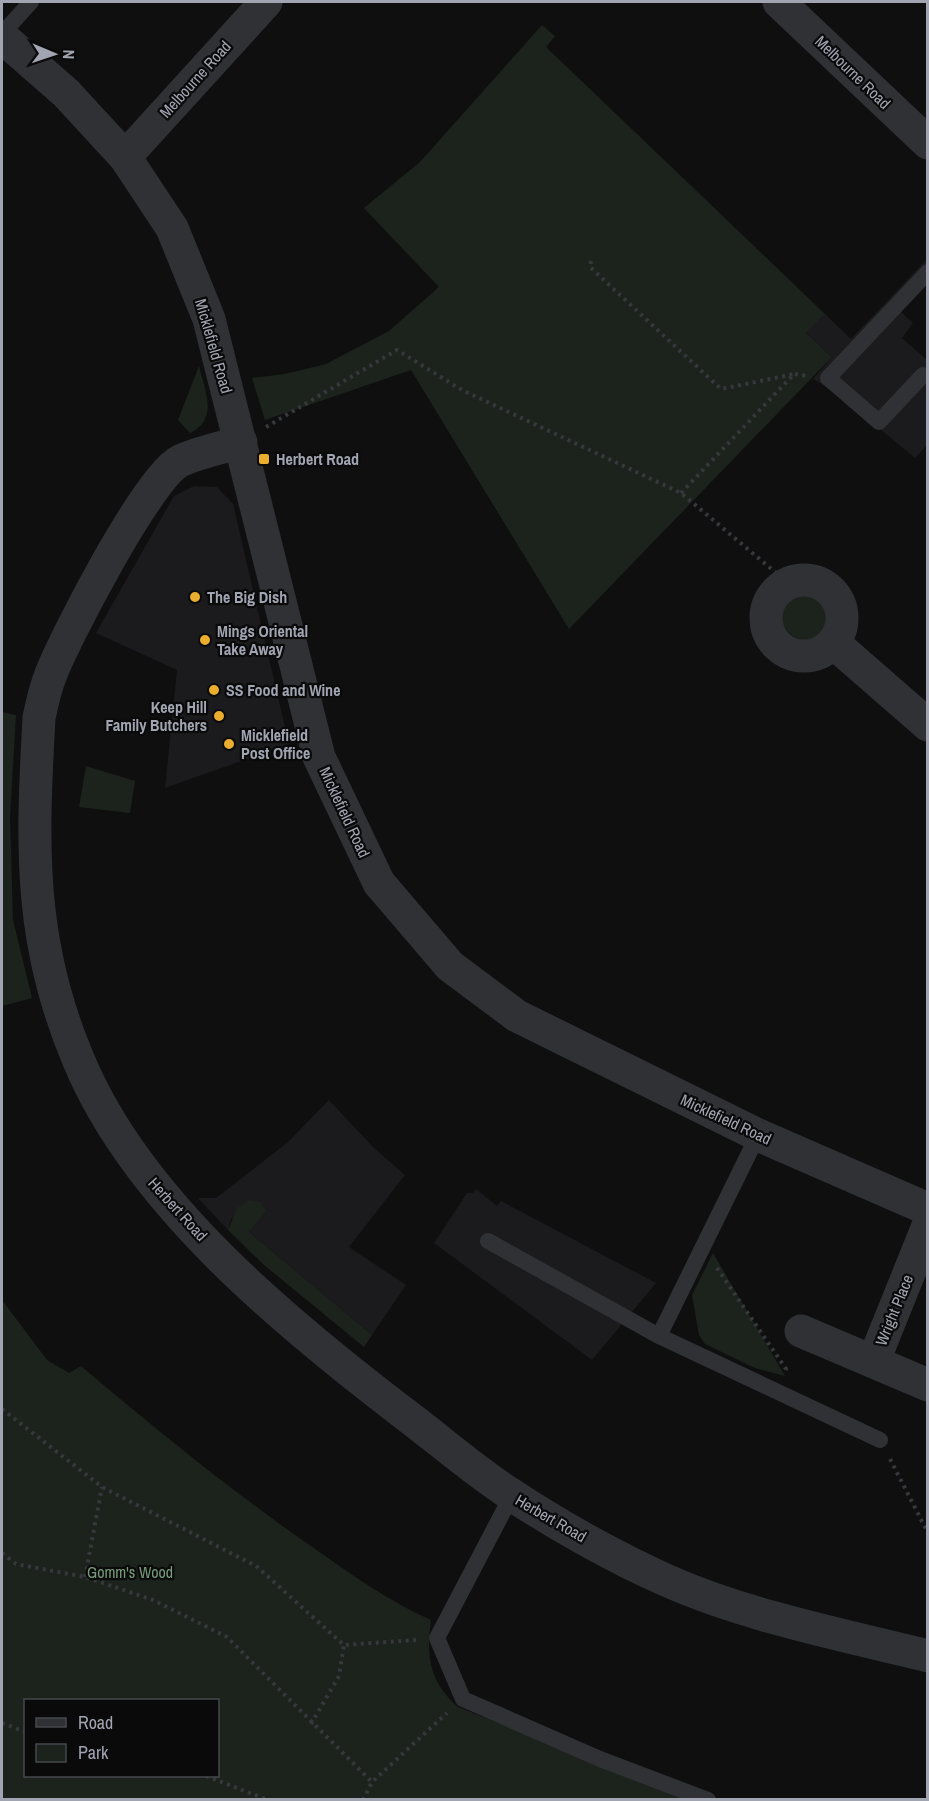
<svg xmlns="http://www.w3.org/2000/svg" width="929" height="1801" font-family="'Archivo Narrow',sans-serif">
	<rect width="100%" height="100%" fill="#0f0f10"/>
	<!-- built -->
	<path fill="#1b1b1d" d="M 927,259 L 927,281 L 900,311 L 913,323 L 902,338 L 927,360 L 927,445 L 915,458 L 835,392 L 813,379 L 832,357 L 806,333 L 825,314 L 851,339 Z
		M 194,486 L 217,487 L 233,504 L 289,744 L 165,788 L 177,670 L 96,633 L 174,496 Z
		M 329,1100 L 373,1147 L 405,1175 L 349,1247 L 406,1285 L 372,1335 L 249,1232 L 265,1211 L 231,1219 L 228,1230 L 198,1198 L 216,1198 L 288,1142 Z
		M 476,1189 L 497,1206 L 501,1201 L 656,1283 L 592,1360 L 434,1243 L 467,1193 L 473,1193 Z"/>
	<!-- green -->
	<path fill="#1c231d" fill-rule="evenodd" d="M 542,25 L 555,36 L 546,47 L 825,314 L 806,333 L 832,357 L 569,629 L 411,370 L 265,420 L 252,378 L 285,374 L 326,364 L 389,331 L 439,287 L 364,208 L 420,162 Z
		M 199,366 C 205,391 219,419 190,433 L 178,420 Z
		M780 612a29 29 0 1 1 58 0a29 29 0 1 1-58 0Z
		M 2,712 L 16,715 L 10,817 L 13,920 L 32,998 L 2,1006 Z
		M 86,766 L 135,781 L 130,813 L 79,807 Z
		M 249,1200 L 260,1202 L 266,1211 L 249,1232 L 372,1335 L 364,1347 L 264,1265 L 228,1230 L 237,1208 Z
		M 713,1253 L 785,1376 L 755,1368 L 705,1344 L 699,1335 L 692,1295 Z
		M 2,1300 L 47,1360 L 69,1373 L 81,1366 C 158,1431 235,1494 318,1551 C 355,1577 390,1602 431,1620 C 426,1656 429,1681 458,1707 L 691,1799 L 2,1799 ZM 26,1700 L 218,1700 L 218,1776 L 26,1776 Z"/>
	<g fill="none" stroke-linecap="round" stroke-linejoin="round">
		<!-- path -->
		<path stroke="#36383c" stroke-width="4" stroke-dasharray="3 4.5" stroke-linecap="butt" d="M 591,261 L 590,267 L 721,389 L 794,374
			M 266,427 L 397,350 L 462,390 L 681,493 L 787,582
			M 681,493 L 794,374 L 807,376
			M 717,1268 L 786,1369 L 785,1370
			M 2,1409 L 102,1487 L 256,1566 L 344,1645 L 416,1640
			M 890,1459 L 928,1533
			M 2,1553 L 16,1564 L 85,1577 L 153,1600 L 227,1637 L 372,1782
			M 85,1577 L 102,1487
			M 2,1723 L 26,1732
			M 311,1724 L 339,1676 L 344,1645
			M 206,1776 L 268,1800
			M 363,1800 L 372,1782 L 447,1713"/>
		<!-- service -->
		<path stroke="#303135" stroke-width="16" d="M 2,34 L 31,2
			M 923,375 L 879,422 L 828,378 L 928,272
			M 488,1241 L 659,1336 L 880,1440
			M 659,1336 L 758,1135
			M 512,1495 L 437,1638 L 463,1699 L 600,1759 L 708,1800"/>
		<!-- minor -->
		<path stroke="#303135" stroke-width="33" d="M 779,2 L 928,143
			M 2,37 L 66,93 L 125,157 L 172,228 L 209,319 L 319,757 L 379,883 L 450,966 L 517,1016 L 758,1135 L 928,1209
			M 125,157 L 266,2
			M 241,442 C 221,448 198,452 180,461 C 148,477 66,636 51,674 C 45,689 42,703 39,718 C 32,844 28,942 79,1061 C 138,1203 289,1326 410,1418 C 443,1443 476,1472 512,1495 C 557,1525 618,1559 668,1581 C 747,1616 843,1635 928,1656
			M766 618a38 38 0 1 1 76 0a38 38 0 1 1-76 0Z
			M 835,644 L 928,725
			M 801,1331 L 928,1385
			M 874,1360 L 928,1226"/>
	</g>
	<!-- markers -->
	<g fill="#eaad2d" stroke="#0a0a0b" stroke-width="2">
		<rect x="258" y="453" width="12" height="12" rx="3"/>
		<circle cx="195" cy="597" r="6"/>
		<circle cx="205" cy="640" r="6"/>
		<circle cx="214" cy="690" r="6"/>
		<circle cx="219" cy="716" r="6"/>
		<circle cx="229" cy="744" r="6"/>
	</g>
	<g text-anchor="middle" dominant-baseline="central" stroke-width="4.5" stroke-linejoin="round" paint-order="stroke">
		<!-- street labels -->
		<g font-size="16" fill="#a1a5b1" stroke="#0a0a0b">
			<text transform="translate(853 72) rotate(44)">Melbourne Road</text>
			<text transform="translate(195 79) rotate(-48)">Melbourne Road</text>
			<text transform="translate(214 346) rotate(74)">Micklefield Road</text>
			<text transform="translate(345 812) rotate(65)">Micklefield Road</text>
			<text transform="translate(726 1119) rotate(25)">Micklefield Road</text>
			<text transform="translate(178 1209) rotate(48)">Herbert Road</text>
			<text transform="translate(894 1310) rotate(-68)">Wright Place</text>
			<text transform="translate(551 1518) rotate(30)">Herbert Road</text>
		</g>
		<!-- poi labels -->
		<g font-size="16" font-weight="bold" fill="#a1a5b1" stroke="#0a0a0b" text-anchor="start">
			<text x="276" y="459">Herbert Road</text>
			<text x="207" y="597">The Big Dish</text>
			<text x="217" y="631">Mings Oriental<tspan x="217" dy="18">Take Away</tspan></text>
			<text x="226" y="690">SS Food and Wine</text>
			<text x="207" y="707" text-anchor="end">Keep Hill<tspan x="207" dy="18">Family Butchers</tspan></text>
			<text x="241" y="735">Micklefield<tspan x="241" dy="18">Post Office</tspan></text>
		</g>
		<!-- park labels -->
		<g font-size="16" fill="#789c7b" stroke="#0a0a0b">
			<text x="130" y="1572">Gomm's Wood</text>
		</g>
	</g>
	<!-- border -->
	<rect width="929" height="1801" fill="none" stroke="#a1a5b1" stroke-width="6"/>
	<!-- legend -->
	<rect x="24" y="1699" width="195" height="78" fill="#0a0a0b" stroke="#46484d" stroke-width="1.5"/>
	<rect x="36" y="1718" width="30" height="9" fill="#303135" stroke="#46484d" stroke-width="1.5"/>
	<text x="78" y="1729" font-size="18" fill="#a1a5b1">Road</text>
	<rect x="36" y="1744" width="30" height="18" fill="#1c231d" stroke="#46484d" stroke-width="1.5"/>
	<text x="78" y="1759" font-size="18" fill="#a1a5b1">Park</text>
	<!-- north arrow -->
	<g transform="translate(54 54) rotate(92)" stroke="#0a0a0b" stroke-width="4.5" paint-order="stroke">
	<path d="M0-4.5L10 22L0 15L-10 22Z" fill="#a1a5b1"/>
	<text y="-9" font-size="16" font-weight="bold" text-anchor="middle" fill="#a1a5b1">N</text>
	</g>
</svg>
